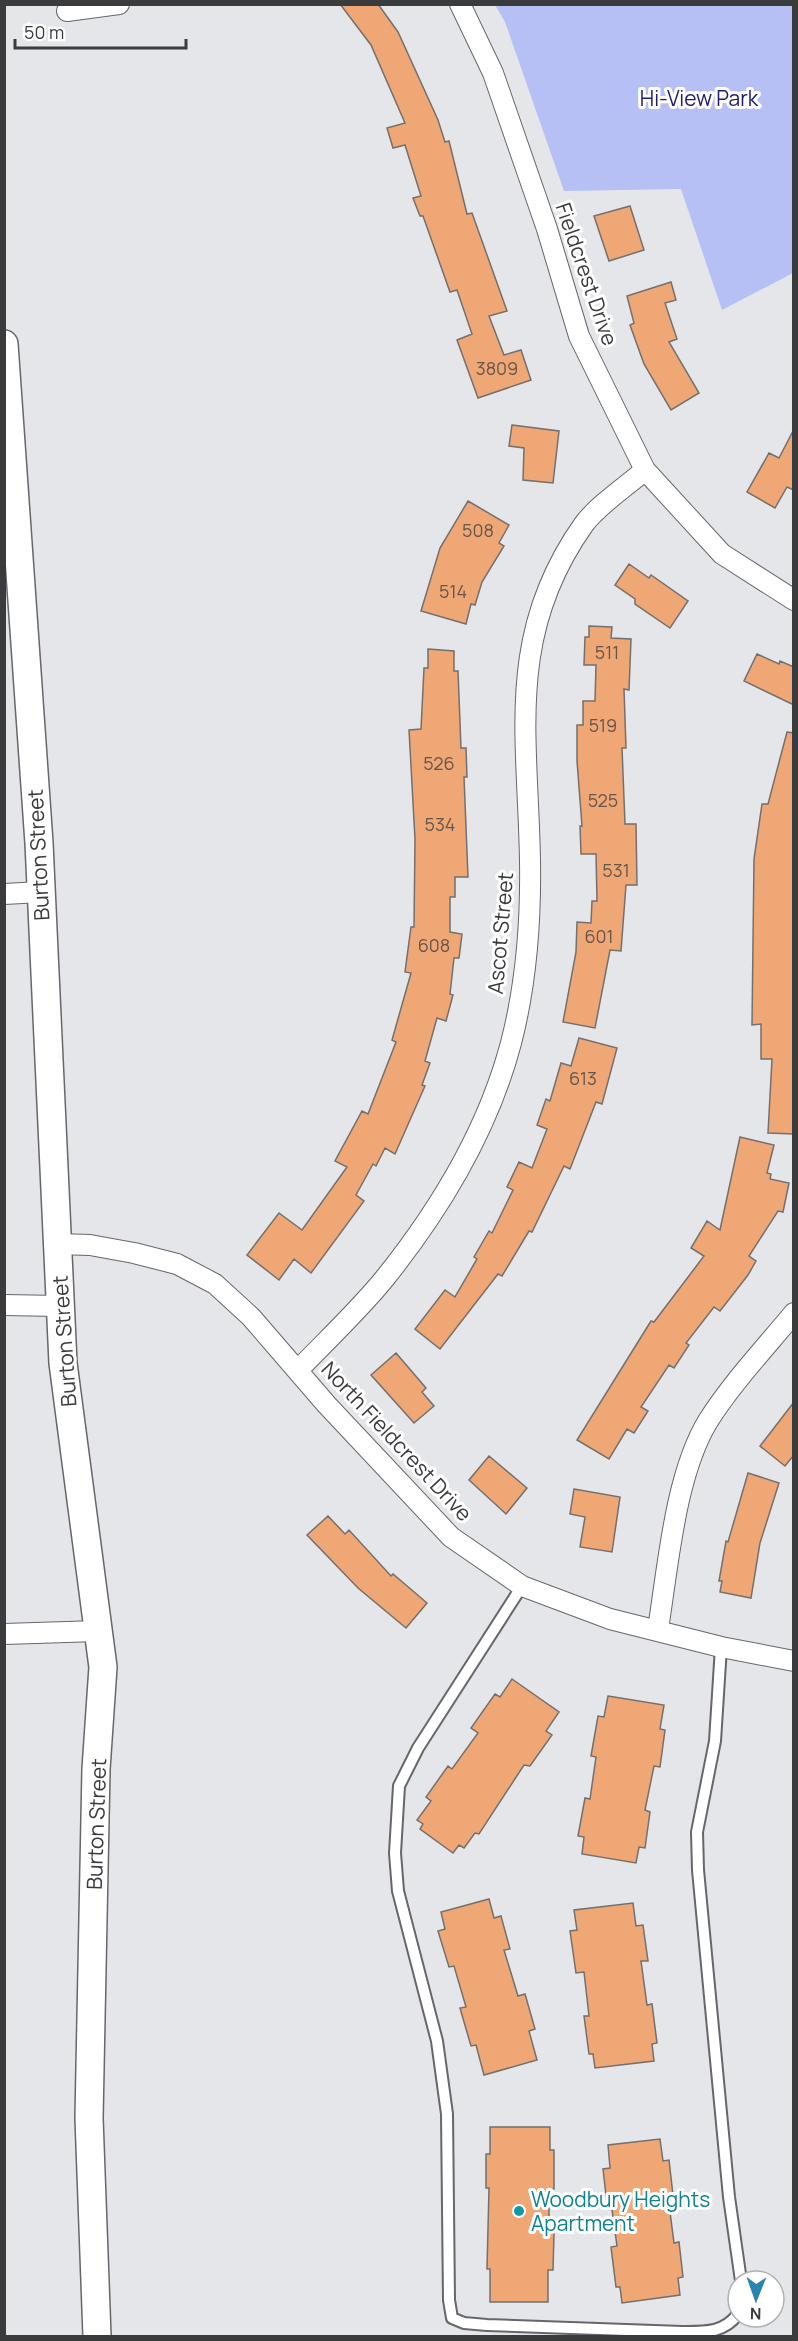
<svg xmlns="http://www.w3.org/2000/svg" width="798" height="2341" font-family="Manrope,sans-serif">
	<rect width="100%" height="100%" fill="#e5e6e9"/>
	<!-- green -->
	<path fill="#b6c0f4" d="M 495,5 L 793,5 L 793,273 L 722,310 L 681,189 L 564,191 L 505,22 Z"/>
	<!-- building -->
	<path fill="#efa776" stroke="#73706e" stroke-width="1.5" d="M 340,4 L 378,4 L 398,32 L 438,120 L 445,142 L 449,141 L 467,214 L 472,213 L 507,311 L 489,316 L 504,355 L 521,350 L 531,380 L 478,398 L 457,340 L 472,334 L 457,290 L 450,292 L 423,216 L 420,216 L 413,198 L 421,196 L 405,145 L 393,148 L 387,128 L 405,123 L 371,45 Z
		M 630,206 L 644,250 L 609,261 L 594,216 Z
		M 671,282 L 676,300 L 665,303 L 677,339 L 669,342 L 699,393 L 671,410 L 644,364 L 630,325 L 634,323 L 627,296 Z
		M 512,425 L 559,431 L 553,483 L 523,480 L 524,448 L 509,446 Z
		M 794,429 L 794,490 L 787,487 L 775,508 L 747,492 L 769,453 L 779,458 Z
		M 468,501 L 509,525 L 499,543 L 504,546 L 482,582 L 475,605 L 471,604 L 466,624 L 421,611 L 440,548 Z
		M 629,564 L 649,578 L 651,575 L 688,601 L 670,628 L 635,604 L 635,599 L 615,585 Z
		M 589,626 L 612,627 L 611,638 L 631,639 L 629,690 L 624,689 L 626,748 L 622,748 L 625,824 L 636,824 L 637,885 L 626,885 L 621,951 L 610,950 L 595,1028 L 563,1022 L 576,952 L 577,922 L 591,923 L 592,901 L 597,901 L 596,854 L 581,854 L 580,826 L 582,826 L 577,761 L 577,725 L 583,725 L 583,701 L 595,701 L 596,665 L 584,665 L 585,637 L 589,637 Z
		M 428,649 L 454,651 L 454,671 L 458,671 L 461,748 L 466,748 L 467,777 L 464,777 L 468,877 L 455,877 L 455,897 L 450,897 L 450,932 L 462,934 L 459,958 L 454,958 L 450,994 L 453,995 L 446,1021 L 437,1018 L 425,1061 L 430,1063 L 422,1085 L 425,1086 L 395,1154 L 385,1148 L 376,1166 L 373,1164 L 356,1195 L 364,1201 L 311,1273 L 294,1259 L 279,1280 L 247,1255 L 279,1213 L 302,1230 L 347,1167 L 335,1161 L 362,1111 L 368,1114 L 396,1042 L 392,1040 L 411,973 L 405,972 L 411,927 L 414,927 L 415,839 L 409,730 L 421,729 L 424,668 L 428,668 Z
		M 757,654 L 779,664 L 780,661 L 794,667 L 794,705 L 744,681 Z
		M 787,732 L 794,733 L 794,1134 L 768,1133 L 772,1059 L 761,1059 L 761,1024 L 752,1025 L 754,859 L 762,804 L 768,804 Z
		M 579,1038 L 617,1048 L 602,1104 L 596,1102 L 570,1169 L 564,1166 L 532,1232 L 529,1231 L 502,1276 L 498,1274 L 440,1349 L 415,1329 L 445,1290 L 455,1297 L 477,1259 L 474,1257 L 489,1231 L 492,1233 L 513,1190 L 507,1187 L 519,1162 L 532,1168 L 547,1129 L 537,1125 L 546,1099 L 550,1101 L 561,1063 L 571,1066 Z
		M 740,1137 L 774,1145 L 767,1173 L 771,1174 L 770,1179 L 789,1183 L 783,1212 L 778,1211 L 749,1256 L 756,1261 L 748,1275 L 720,1311 L 714,1307 L 686,1343 L 689,1345 L 674,1368 L 669,1365 L 641,1407 L 648,1411 L 634,1433 L 627,1429 L 609,1459 L 577,1440 L 651,1321 L 654,1322 L 704,1256 L 691,1248 L 707,1221 L 720,1230 Z
		M 396,1353 L 426,1388 L 422,1392 L 434,1406 L 414,1423 L 371,1375 Z
		M 794,1402 L 794,1455 L 785,1466 L 760,1446 Z
		M 489,1456 L 527,1488 L 506,1514 L 469,1480 Z
		M 748,1473 L 779,1483 L 760,1543 L 751,1598 L 720,1592 L 722,1581 L 719,1581 L 726,1541 L 728,1542 Z
		M 574,1489 L 620,1497 L 612,1552 L 580,1547 L 585,1517 L 570,1514 Z
		M 328,1516 L 345,1534 L 349,1530 L 391,1576 L 393,1574 L 427,1603 L 406,1628 L 358,1588 L 307,1535 Z
		M 512,1679 L 559,1712 L 546,1731 L 552,1735 L 530,1766 L 524,1765 L 479,1834 L 475,1833 L 464,1848 L 459,1845 L 453,1853 L 420,1829 L 423,1824 L 417,1820 L 431,1801 L 426,1797 L 448,1766 L 452,1769 L 478,1733 L 471,1728 L 495,1694 L 500,1697 Z
		M 608,1696 L 664,1705 L 660,1729 L 665,1730 L 660,1767 L 654,1766 L 645,1810 L 650,1812 L 645,1848 L 639,1847 L 636,1863 L 582,1854 L 584,1837 L 578,1836 L 585,1798 L 590,1799 L 596,1757 L 591,1756 L 598,1716 L 604,1717 Z
		M 489,1899 L 494,1918 L 501,1916 L 510,1949 L 504,1950 L 518,1996 L 525,1994 L 535,2029 L 529,2031 L 537,2060 L 484,2075 L 476,2045 L 471,2046 L 460,2008 L 466,2007 L 454,1966 L 449,1967 L 438,1931 L 445,1929 L 441,1912 Z
		M 633,1903 L 636,1926 L 643,1925 L 648,1961 L 641,1961 L 647,2005 L 652,2004 L 657,2043 L 652,2044 L 654,2061 L 595,2068 L 593,2054 L 589,2054 L 584,2016 L 589,2016 L 584,1972 L 576,1973 L 570,1931 L 577,1930 L 574,1910 Z
		M 490,2127 L 550,2127 L 550,2150 L 554,2150 L 554,2189 L 549,2189 L 549,2233 L 554,2233 L 553,2270 L 548,2270 L 548,2302 L 490,2302 L 490,2269 L 487,2269 L 489,2188 L 486,2188 L 486,2154 L 490,2154 Z
		M 660,2139 L 663,2161 L 669,2160 L 673,2195 L 668,2196 L 674,2243 L 679,2242 L 683,2277 L 678,2278 L 680,2295 L 622,2303 L 620,2287 L 616,2287 L 611,2247 L 617,2246 L 611,2203 L 607,2204 L 603,2169 L 610,2168 L 608,2145 Z"/>
	<g fill="none" stroke-linecap="round" stroke-linejoin="round">
		<defs>
			<path id="lane" d="M 522,1586 L 418,1748 L 399,1786 L 395,1853 L 398,1891 L 437,2041 L 447,2114 L 449,2300 L 452,2318 L 464,2323 L 487,2325 L 682,2332 C 705,2332 724,2333 738,2314
				M 721,1647 L 715,1741 L 697,1832 L 698,1870 L 729,2197 L 741,2281"/>
			<path id="street" d="M 460,4 L 493,73 L 547,229 L 579,336 L 645,470 L 722,554 L 794,600
				M 67,11 L 119,4
				M 4,894 L 41,892
				M 57,1244 L 90,1245 L 134,1253 L 177,1264 L 215,1284 L 251,1317 L 327,1405 L 451,1537 L 522,1586 L 610,1619 L 721,1647 L 794,1661
				M 4,1305 L 60,1306
				M 298,1370 C 327,1340 359,1310 385,1278 C 441,1208 488,1130 511,1043 C 526,985 531,921 530,861 C 528,736 505,635 584,524 C 598,505 627,486 645,470
				M 658,1629 C 668,1567 675,1475 708,1421 C 732,1383 765,1348 794,1313
				M 4,1634 L 98,1631"/>
			<path id="secondary" d="M 4,344 L 39,843 L 63,1363 L 103,1667 L 96,1769 L 89,2118 L 97,2336"/>
		</defs>
		<!-- lane casing -->
		<use href="#lane" stroke="#66676a" stroke-width="14"/>
		<!-- street casing -->
		<use href="#street" stroke="#66676a" stroke-width="22"/>
		<!-- secondary casing -->
		<use href="#secondary" stroke="#66676a" stroke-width="30"/>
		<!-- lane -->
		<use href="#lane" stroke="#fff" stroke-width="10"/>
		<!-- street -->
		<use href="#street" stroke="#fff" stroke-width="20"/>
		<!-- secondary -->
		<use href="#secondary" stroke="#fff" stroke-width="27"/>
	</g>
	<!-- markers -->
	<circle fill="#0f9aa8" stroke="#fff" stroke-width="2" cx="519" cy="2211" r="6"/>
	<g text-anchor="middle" dominant-baseline="central" stroke-width="6" stroke-linejoin="round" paint-order="stroke">
		<!-- number labels -->
		<g font-size="18" fill="#67564a">
			<text x="497" y="368">3809</text>
			<text x="478" y="530">508</text>
			<text x="453" y="591">514</text>
			<text x="607" y="652">511</text>
			<text x="603" y="725">519</text>
			<text x="439" y="763">526</text>
			<text x="603" y="800">525</text>
			<text x="440" y="824">534</text>
			<text x="616" y="870">531</text>
			<text x="599" y="936">601</text>
			<text x="434" y="945">608</text>
			<text x="583" y="1078">613</text>
		</g>
		<!-- park labels -->
		<g font-size="21" fill="#211e71" stroke="#fff">
			<text x="699" y="98">Hi-View Park</text>
		</g>
		<!-- street labels -->
		<g font-size="21" fill="#3a3b3c" stroke="#fff">
			<text transform="translate(587 274) rotate(71)">Fieldcrest Drive</text>
			<text transform="translate(38 855) rotate(-93)">Burton Street</text>
			<text transform="translate(500 933) rotate(-85)">Ascot Street</text>
			<text transform="translate(64 1341) rotate(-94)">Burton Street</text>
			<text transform="translate(397 1441) rotate(47)">North Fieldcrest Drive</text>
			<text transform="translate(96 1824) rotate(-88)">Burton Street</text>
		</g>
		<!-- culture labels -->
		<g font-size="21" fill="#0d838f" stroke="#fff" text-anchor="start">
			<text x="531" y="2199">Woodbury Heights<tspan x="531" dy="24">Apartment</tspan></text>
		</g>
	</g>
	<!-- border -->
	<rect width="798" height="2341" fill="none" stroke="#3a3b3c" stroke-width="12"/>
	<!-- north arrow -->
	<g transform="translate(756 2299) rotate(181)"><circle r="28" fill="#ffffff" stroke="#b0b1b1" stroke-width="1.5"/>
	<path d="M0-4.5L10 22L0 15L-10 22Z" fill="#2a84b2"/>
	<text y="-9" font-size="16" font-weight="bold" text-anchor="middle" fill="#3a3b3c">N</text>
	</g>
	<!-- scale -->
	<path d="M15 39v9h171v-9" fill="none" stroke="#3a3b3c" stroke-width="3"/>
	<text x="24" y="39" font-size="18" fill="#3a3b3c" stroke="#ffffff" stroke-width="4.5" paint-order="stroke">50 m</text>
</svg>
